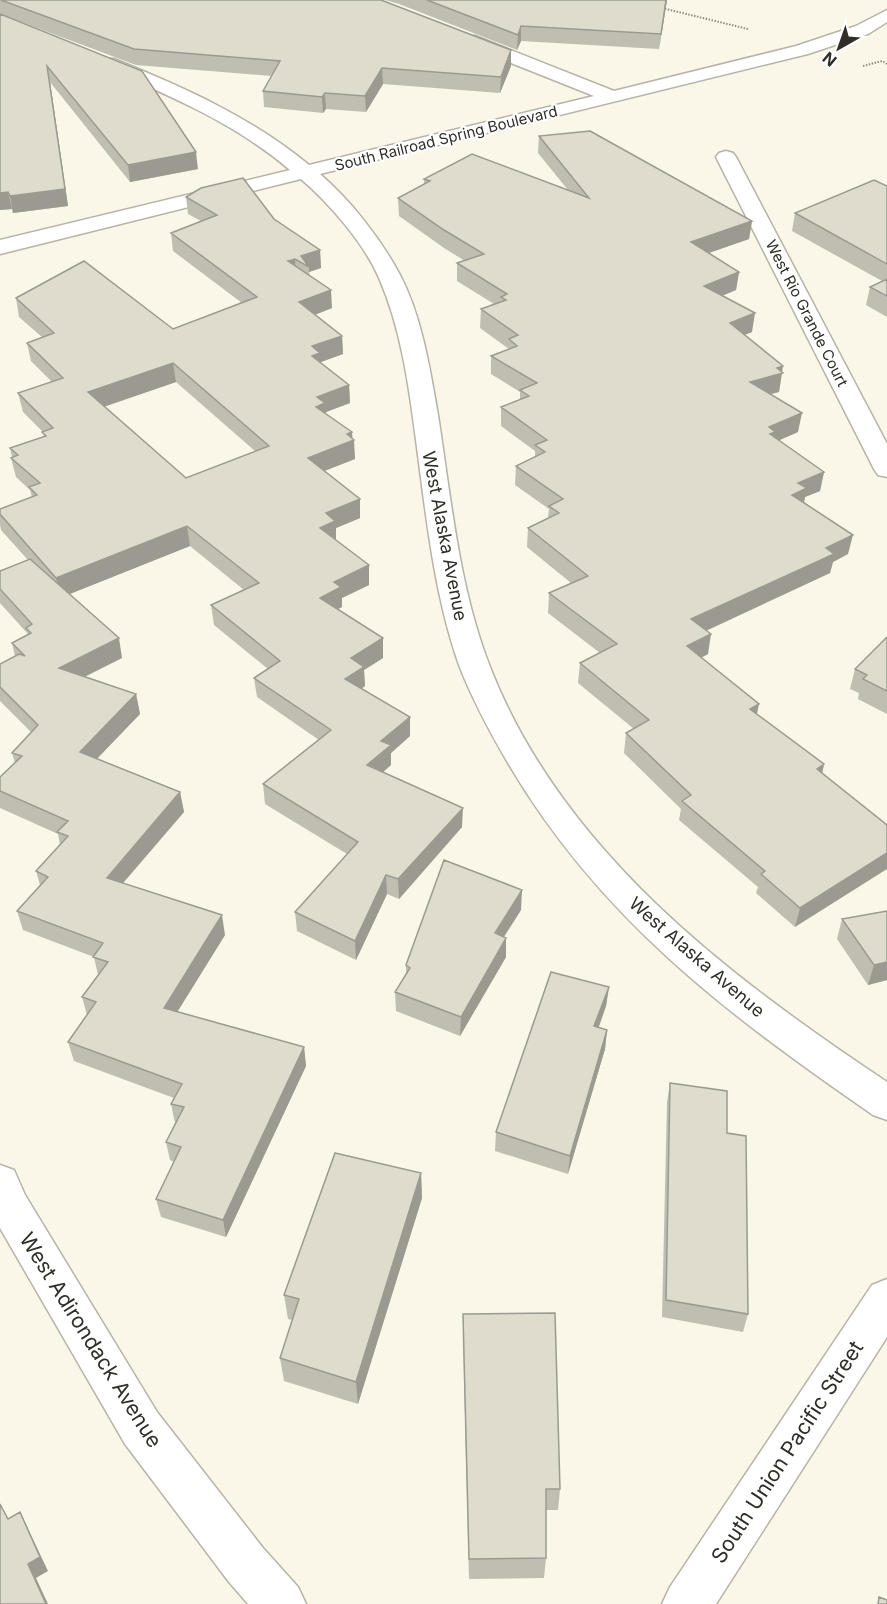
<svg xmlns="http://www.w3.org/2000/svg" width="887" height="1604" font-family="Inter,sans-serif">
	<rect width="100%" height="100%" fill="#faf6e8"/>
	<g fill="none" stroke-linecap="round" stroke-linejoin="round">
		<defs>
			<path id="minor" d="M 887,10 L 887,22 L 868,34 L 808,54 L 320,174 C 351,201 381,239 400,275 C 422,317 430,369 438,415 C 451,499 459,588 490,667 C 562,851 728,976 887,1082 L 887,1120 L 873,1115 C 727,1014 600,919 508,763 C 490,732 472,699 459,665 C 434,594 426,515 416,440 C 409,386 401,328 379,278 C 364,243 329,203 301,179 L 0,254 L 0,240 L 290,170 C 235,123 167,94 102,67 L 99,63 L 102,59 L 114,59 C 183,87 251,117 309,165 L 594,96 L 463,44 L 460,40 L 463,36 L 475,36 L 614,91 L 796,46 L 856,26 Z
				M 726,151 L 733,153 L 736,157 L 887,444 L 887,477 L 878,475 L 874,469 L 716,157 L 719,153 Z
				M 0,1165 L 14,1170 L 25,1195 L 157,1412 L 263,1548 L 298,1587 L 306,1604 L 248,1604 L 229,1582 L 125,1444 L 0,1228 Z
				M 887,1279 L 887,1337 L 716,1604 L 662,1604 L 670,1587 L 872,1285 Z"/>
		</defs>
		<!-- minor casing -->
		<use href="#minor" stroke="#b7b4a7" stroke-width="3"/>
		<!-- path -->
		<path stroke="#918f85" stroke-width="2" stroke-dasharray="1.5 1.5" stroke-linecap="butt" d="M 662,8 L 748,29
			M 863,66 L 882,61 L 887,64"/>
		<!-- minor -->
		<use href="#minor" fill="#fff" fill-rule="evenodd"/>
	</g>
	<!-- wall -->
	<path fill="#c0bdb1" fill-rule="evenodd" d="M 0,0 L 511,50 L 511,66 L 500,93 L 383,84 L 366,112 L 326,109 L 323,113 L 264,107 L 263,91 L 272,76 L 136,65 L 0,14 Z
		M 385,0 L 667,0 L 659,49 L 521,41 L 517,50 L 399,4 Z
		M 0,14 L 198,169 L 130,182 L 50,82 L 68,206 L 13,213 L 12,209 L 0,210 Z
		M 539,136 L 752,221 L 749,239 L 708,253 L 739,272 L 736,290 L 722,296 L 752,332 L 744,335 L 782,373 L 779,392 L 770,394 L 798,432 L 779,440 L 824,472 L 820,491 L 805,497 L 804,502 L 848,554 L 833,562 L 830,573 L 706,631 L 708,654 L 701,658 L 757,714 L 824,764 L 822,774 L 887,825 L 795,927 L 756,893 L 758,887 L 679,820 L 681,809 L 624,753 L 626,733 L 634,729 L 578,683 L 580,663 L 600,653 L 548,613 L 549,593 L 571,583 L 527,547 L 528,528 L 548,518 L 549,509 L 515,485 L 516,466 L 535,457 L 535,451 L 501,426 L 501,407 L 520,400 L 520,392 L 491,374 L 491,356 L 509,349 L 480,328 L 481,309 L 494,304 L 457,281 L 457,263 L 465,261 L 444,248 L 399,216 L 398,198 L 424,184 L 424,179 L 568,190 L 538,153 Z
		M 887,186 L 887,317 L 866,305 L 870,287 L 882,281 L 792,231 L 795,213 Z
		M 186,197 L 274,219 L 320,250 L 321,268 L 309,272 L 310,276 L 332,308 L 315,315 L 342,336 L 343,354 L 321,362 L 321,363 L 349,385 L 350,403 L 326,412 L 326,414 L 352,432 L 355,459 L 324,471 L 360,518 L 336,528 L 336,540 L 369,565 L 369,585 L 342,598 L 342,607 L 337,609 L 383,658 L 364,670 L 365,686 L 361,689 L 410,717 L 410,736 L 391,753 L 391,765 L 383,772 L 462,827 L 399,899 L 387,894 L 356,960 L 297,931 L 295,912 L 347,854 L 265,804 L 263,784 L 319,740 L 257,697 L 254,678 L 268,669 L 214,625 L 211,605 L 244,590 L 190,546 L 69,594 L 122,658 L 85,677 L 136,694 L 140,714 L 97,759 L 180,792 L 184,812 L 123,883 L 225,935 L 177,1012 L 304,1047 L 306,1066 L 226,1237 L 161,1217 L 156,1199 L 174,1162 L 170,1160 L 166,1142 L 175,1123 L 171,1104 L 174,1098 L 74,1061 L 68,1042 L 87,1015 L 82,997 L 98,975 L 94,957 L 23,930 L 17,911 L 40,885 L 36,871 L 60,845 L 58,834 L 0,808 L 0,777 L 15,763 L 12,753 L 31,732 L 0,701 L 0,664 L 15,656 L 12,643 L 28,634 L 0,603 L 0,571 L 28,560 L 1,530 L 0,524 L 0,509 L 32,497 L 30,490 L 16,477 L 11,458 L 12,457 L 10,448 L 44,437 L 43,432 L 23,412 L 18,393 L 52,382 L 31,361 L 27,343 L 42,337 L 19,317 L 16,298 L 173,329 L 242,303 L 173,251 L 171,233 L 201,221 L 188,214 ZM 176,382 L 255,451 L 186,478 L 104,407 Z
		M 887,637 L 887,714 L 858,699 L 859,693 L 850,689 L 855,669 Z
		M 521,910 L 504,937 L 506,938 L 506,957 L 460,1036 L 396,1011 L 395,992 L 406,974 L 406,965 Z
		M 887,911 L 887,980 L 868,985 L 837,939 L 842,919 Z
		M 609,987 L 606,1006 L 599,1027 L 607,1030 L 605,1049 L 568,1174 L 495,1151 L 496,1132 Z
		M 670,1083 L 748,1314 L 743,1332 L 662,1317 L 667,1102 Z
		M 421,1173 L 422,1198 L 358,1404 L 284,1381 L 280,1358 L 292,1320 L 288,1319 L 284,1295 Z
		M 463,1314 L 560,1489 L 558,1510 L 546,1510 L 546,1558 L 544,1578 L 469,1579 L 463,1337 Z"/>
	<!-- shaded-wall -->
	<path fill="#9c9a90" d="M 666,0 L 667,0 L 659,49 L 661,34 Z
		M 521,26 L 521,41 L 517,50 L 518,35 Z
		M 511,50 L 511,66 L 500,93 L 501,77 Z
		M 382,68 L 383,84 L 366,112 L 365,96 Z
		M 50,82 L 68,206 L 13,213 L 10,196 Z
		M 325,93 L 326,109 L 323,113 L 322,97 Z
		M 196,152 L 198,169 L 130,182 L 128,165 Z
		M 8,192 L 12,209 L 0,210 L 0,193 Z
		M 752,221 L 749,239 L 689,260 L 691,242 Z
		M 320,250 L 321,268 L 309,272 L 309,267 L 301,256 Z
		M 295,259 L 296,277 L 288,261 Z
		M 739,272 L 736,290 L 702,304 L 704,286 Z
		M 331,290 L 332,308 L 301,320 L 299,302 Z
		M 755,313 L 752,332 L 727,342 L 730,323 Z
		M 342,336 L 343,354 L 321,362 L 321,372 L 313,375 L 312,346 Z
		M 173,363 L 176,382 L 91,411 L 88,392 Z
		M 783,366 L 779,392 L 747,400 L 750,382 L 777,368 Z
		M 349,385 L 350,403 L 326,412 L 326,422 L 317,426 L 317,397 Z
		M 802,413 L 798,432 L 773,443 L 772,451 L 769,427 Z
		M 352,432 L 352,441 L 354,440 L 355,459 L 309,477 L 308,458 L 347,434 Z
		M 824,472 L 820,491 L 805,497 L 803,507 L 792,495 L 798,483 Z
		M 360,499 L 360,518 L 336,528 L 336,541 L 320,528 L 326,513 Z
		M 187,526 L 190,546 L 60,598 L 56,578 Z
		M 853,535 L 848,554 L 833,562 L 830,573 L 688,639 L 691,619 L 826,548 Z
		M 369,565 L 369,585 L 342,598 L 342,607 L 321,618 L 320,598 L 334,582 Z
		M 711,634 L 708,654 L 684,666 L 687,646 Z
		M 119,638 L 122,658 L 63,687 L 59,668 Z
		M 383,638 L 383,658 L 364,670 L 365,686 L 346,699 L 345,679 L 351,658 Z
		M 136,694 L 140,714 L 85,771 L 80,752 Z
		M 759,704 L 755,724 L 750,709 Z
		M 410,717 L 410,736 L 391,753 L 391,765 L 368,785 L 367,765 L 381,741 Z
		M 824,764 L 820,784 L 817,769 Z
		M 180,792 L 184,812 L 111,897 L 107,878 Z
		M 463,808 L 462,827 L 399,899 L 398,879 Z
		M 887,853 L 887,869 L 795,927 L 800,908 Z
		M 386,875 L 387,894 L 356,960 L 355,941 Z
		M 522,890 L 521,910 L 494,952 L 495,933 Z
		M 222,915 L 225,935 L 168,1027 L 164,1008 Z
		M 506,938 L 506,957 L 460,1036 L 461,1017 Z
		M 887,962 L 887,980 L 868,985 L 874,965 Z
		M 609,987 L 606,1006 L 592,1045 L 594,1026 Z
		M 607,1030 L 605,1049 L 568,1174 L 570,1156 Z
		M 304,1047 L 306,1066 L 226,1237 L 223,1220 Z
		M 421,1173 L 422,1198 L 358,1404 L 356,1382 Z
		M 20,1512 L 48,1571 L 36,1578 L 48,1604 L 46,1604 L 28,1564 Z"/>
	<!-- building -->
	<path fill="#dfdcce" stroke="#9c9a90" stroke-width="1.5" fill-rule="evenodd" d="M 1,0 L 381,0 L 511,50 L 501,77 L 382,68 L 365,96 L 325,93 L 322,97 L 263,91 L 280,61 L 134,49 Z
		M 427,0 L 666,0 L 661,34 L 521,26 L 518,35 Z
		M 0,14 L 142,71 L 196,152 L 128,165 L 47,66 L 65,189 L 10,196 L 8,192 L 0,193 Z
		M 590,131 L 752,221 L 691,242 L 739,272 L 704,286 L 755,313 L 730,323 L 783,366 L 777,368 L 783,373 L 750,382 L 802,413 L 769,427 L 775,432 L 770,434 L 824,472 L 798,483 L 807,488 L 792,495 L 853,535 L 826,548 L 834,554 L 691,619 L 711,634 L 687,646 L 759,704 L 750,709 L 824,764 L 817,769 L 887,825 L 887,853 L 800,908 L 761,874 L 765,871 L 682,801 L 691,795 L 626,733 L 649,720 L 580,663 L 617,644 L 549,593 L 588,576 L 528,528 L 559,513 L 549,506 L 563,499 L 516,466 L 545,452 L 535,445 L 547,440 L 501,407 L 529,396 L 520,390 L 537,383 L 491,356 L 517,346 L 509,339 L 518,335 L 481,309 L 506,300 L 501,297 L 507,294 L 457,263 L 484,254 L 444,230 L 398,198 L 430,181 L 424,179 L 472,154 L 589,198 L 539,136 Z
		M 243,178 L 274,219 L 320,250 L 301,256 L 309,267 L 295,259 L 288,261 L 331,290 L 299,302 L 342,336 L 312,346 L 320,353 L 312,356 L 349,385 L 317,397 L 325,403 L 316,407 L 352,432 L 347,434 L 354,440 L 308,458 L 360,499 L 326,513 L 335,521 L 320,528 L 369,565 L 334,582 L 341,587 L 320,598 L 383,638 L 351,658 L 364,667 L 345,679 L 410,717 L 381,741 L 391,745 L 367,765 L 463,808 L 398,879 L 386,875 L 355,941 L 295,912 L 358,842 L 263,784 L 331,730 L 254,678 L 280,661 L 211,605 L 259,583 L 187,526 L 56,578 L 0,514 L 0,509 L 37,495 L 29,487 L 40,483 L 11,458 L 18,455 L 10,448 L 46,436 L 42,432 L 53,428 L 18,393 L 63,378 L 27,343 L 54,333 L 16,298 L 84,261 L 173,329 L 257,297 L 171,233 L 217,215 L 186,197 L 201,188 ZM 173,363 L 269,446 L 186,478 L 88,392 Z
		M 874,180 L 887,186 L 887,264 L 795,213 Z
		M 887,279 L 887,296 L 870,287 Z
		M 30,559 L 119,638 L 59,668 L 136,694 L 80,752 L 180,792 L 107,878 L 222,915 L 164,1008 L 304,1047 L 223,1220 L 156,1199 L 181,1147 L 166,1142 L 184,1107 L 171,1104 L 182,1084 L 68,1042 L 96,1002 L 82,997 L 108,962 L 93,957 L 103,943 L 17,911 L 48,877 L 36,871 L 68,836 L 57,832 L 68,821 L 0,791 L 0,777 L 22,756 L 12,753 L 38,725 L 0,687 L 0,664 L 19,654 L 25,656 L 12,643 L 31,633 L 26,628 L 32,624 L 0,589 L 0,571 Z
		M 887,637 L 887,691 L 863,679 L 867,675 L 855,669 Z
		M 444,860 L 522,890 L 495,933 L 506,938 L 461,1017 L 395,992 L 410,968 L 406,965 Z
		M 887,911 L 887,962 L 874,965 L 842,919 Z
		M 551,972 L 609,987 L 594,1026 L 607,1030 L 570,1156 L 496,1132 Z
		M 670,1083 L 727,1091 L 727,1133 L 746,1136 L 748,1314 L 666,1300 Z
		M 335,1153 L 421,1173 L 356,1382 L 280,1358 L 299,1299 L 284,1295 Z
		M 555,1313 L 560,1489 L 546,1489 L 546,1558 L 469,1559 L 463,1314 Z
		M 0,1504 L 8,1519 L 20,1512 L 40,1557 L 28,1564 L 46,1604 L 0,1604 Z
		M 879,1597 L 887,1600 L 887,1604 L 878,1604 Z"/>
	<g text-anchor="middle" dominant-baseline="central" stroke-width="4.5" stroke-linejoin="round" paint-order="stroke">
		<!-- far-street labels -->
		<g font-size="15" fill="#2f2e28" stroke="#fff">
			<text transform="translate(446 138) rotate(-14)">South Railroad Spring Boulevard</text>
			<text transform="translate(807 313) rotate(63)">West Rio Grande Court</text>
		</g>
		<!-- street labels -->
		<g font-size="18" fill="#2f2e28" stroke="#fff">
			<text transform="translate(445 536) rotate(79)">West Alaska Avenue</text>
			<text transform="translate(697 957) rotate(41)">West Alaska Avenue</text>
		</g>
		<!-- near-street labels -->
		<g font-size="21" fill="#2f2e28" stroke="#fff">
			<text transform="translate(91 1340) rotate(58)">West Adirondack Avenue</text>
			<text transform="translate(787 1452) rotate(-57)">South Union Pacific Street</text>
		</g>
	</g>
	<!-- north arrow -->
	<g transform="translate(839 48) rotate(220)" stroke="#ffffff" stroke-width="4.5" paint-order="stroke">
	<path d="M0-4.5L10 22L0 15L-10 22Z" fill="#2f2e28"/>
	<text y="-9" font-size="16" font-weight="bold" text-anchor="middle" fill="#2f2e28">N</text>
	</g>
</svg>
